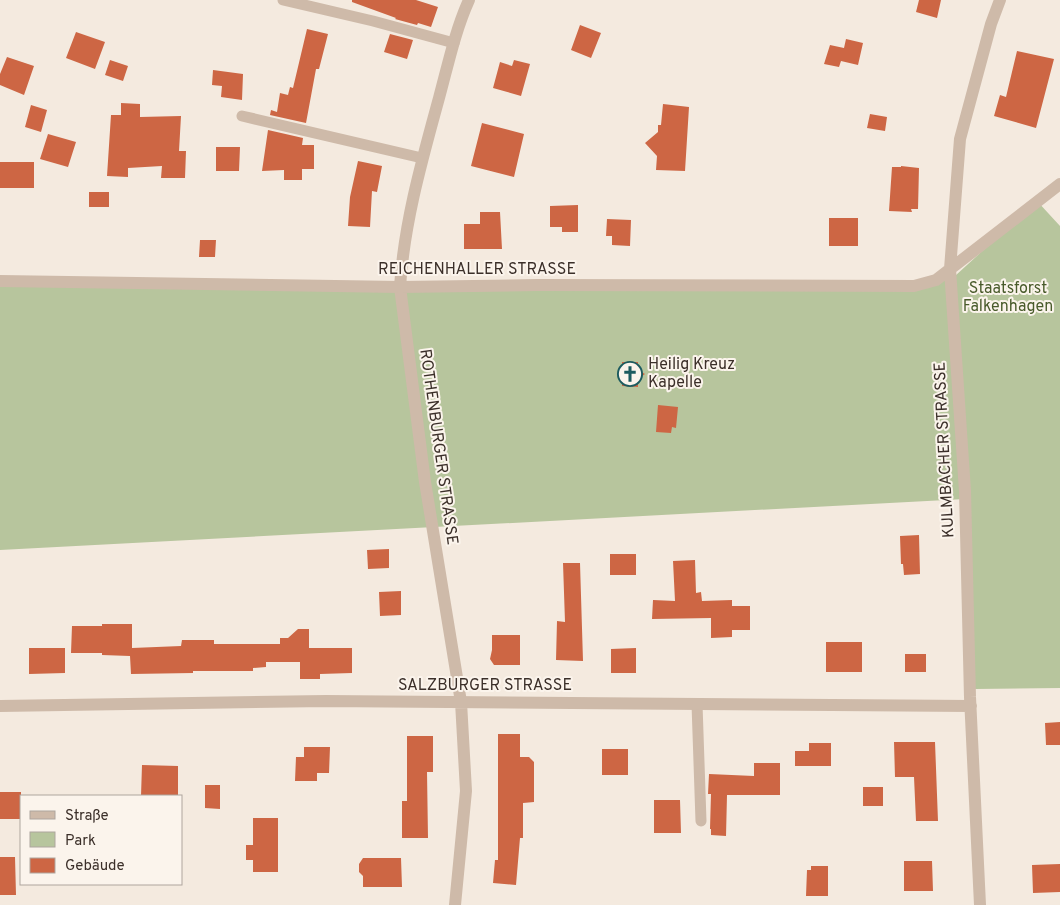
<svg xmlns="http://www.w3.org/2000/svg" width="1060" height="905" font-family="Overpass,sans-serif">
	<rect width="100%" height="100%" fill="#f4eadf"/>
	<!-- green -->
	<path fill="#b7c59d" d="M 1037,201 L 1060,226 L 1060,688 L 975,689 L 965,499 L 0,550 L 0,278 L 913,288 L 955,276 Z"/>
	<!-- building -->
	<path fill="#cd6644" d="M 352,0 L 416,0 L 438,7 L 431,27 L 418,23 L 417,25 L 395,19 L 396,18 L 352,2 Z
		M 919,0 L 941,0 L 937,18 L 916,12 Z
		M 580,25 L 601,33 L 591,58 L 571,50 Z
		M 307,29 L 328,34 L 319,69 L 316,69 L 306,123 L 270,115 L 271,110 L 277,112 L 280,93 L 288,95 L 290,87 L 293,88 Z
		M 76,32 L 105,42 L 95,69 L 66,58 Z
		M 390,34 L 413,40 L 407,59 L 384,52 Z
		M 846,39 L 863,43 L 858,65 L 841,61 L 839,67 L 824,64 L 830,45 L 844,48 Z
		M 1017,51 L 1054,59 L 1036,128 L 994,116 L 1000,95 L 1006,97 Z
		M 7,57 L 34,66 L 24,95 L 0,85 L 0,74 Z
		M 110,60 L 128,66 L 123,81 L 105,75 Z
		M 514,60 L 530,64 L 521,96 L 493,88 L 500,62 L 512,66 Z
		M 213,70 L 243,74 L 242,100 L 221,97 L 222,86 L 212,85 Z
		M 121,103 L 140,104 L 140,117 L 181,116 L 179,151 L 186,151 L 185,178 L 161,178 L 162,166 L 128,168 L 128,177 L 107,176 L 111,115 L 121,115 Z
		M 663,104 L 689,107 L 685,171 L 656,170 L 657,156 L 645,143 L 658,132 L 658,125 L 661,125 Z
		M 31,105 L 47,110 L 41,132 L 25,127 Z
		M 870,114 L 887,117 L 885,131 L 867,128 Z
		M 482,123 L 524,134 L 514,177 L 471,166 Z
		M 268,130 L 303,138 L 302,145 L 314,145 L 314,169 L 302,169 L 302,180 L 284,180 L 284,170 L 262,171 Z
		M 48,134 L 76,142 L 68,167 L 40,159 Z
		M 216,147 L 240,147 L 239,171 L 216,171 Z
		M 358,161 L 382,166 L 377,192 L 372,191 L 370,227 L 348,226 L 350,197 Z
		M 0,162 L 34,162 L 34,188 L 0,188 Z
		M 901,166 L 919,168 L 918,209 L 911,209 L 912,212 L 889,211 L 892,167 L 901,167 Z
		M 89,192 L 109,192 L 109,207 L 89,207 Z
		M 578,205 L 578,232 L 562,232 L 562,227 L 550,227 L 550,206 Z
		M 480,212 L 500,212 L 502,249 L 464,249 L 464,224 L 480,224 Z
		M 829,218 L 858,218 L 858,246 L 829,246 Z
		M 607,219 L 631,220 L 630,246 L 612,245 L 612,236 L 606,236 Z
		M 200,240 L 216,240 L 215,257 L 199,257 Z
		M 622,362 L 638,362 L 638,370 L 645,374 L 638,379 L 638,387 L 622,386 Z
		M 658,405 L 678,407 L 676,428 L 672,427 L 671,433 L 656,432 Z
		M 919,535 L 920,574 L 904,575 L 903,564 L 901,564 L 900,536 Z
		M 389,549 L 389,568 L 368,569 L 367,550 Z
		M 610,554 L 636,554 L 636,575 L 610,575 Z
		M 695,560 L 696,593 L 701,592 L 702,601 L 732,600 L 732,606 L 750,606 L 750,630 L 732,630 L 732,637 L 711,638 L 711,618 L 652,619 L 653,600 L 675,601 L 673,561 Z
		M 563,563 L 580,563 L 583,661 L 556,660 L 557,621 L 565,622 Z
		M 401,591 L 401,615 L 380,616 L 379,592 Z
		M 102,624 L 132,624 L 132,648 L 181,646 L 182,640 L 214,640 L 214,644 L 280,644 L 280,638 L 288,638 L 298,629 L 309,629 L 309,648 L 352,648 L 352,673 L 320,674 L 320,679 L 300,679 L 300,662 L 266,662 L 266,667 L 253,668 L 253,671 L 193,671 L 193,673 L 131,674 L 130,656 L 102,655 L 102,653 L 71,653 L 72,626 L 102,626 Z
		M 492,635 L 520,635 L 520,665 L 494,665 L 490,659 L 492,650 Z
		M 826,642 L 862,642 L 862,672 L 826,672 Z
		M 29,648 L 65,648 L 65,673 L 29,674 Z
		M 636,648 L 636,673 L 611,673 L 611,649 Z
		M 905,654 L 926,654 L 926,672 L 905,672 Z
		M 1060,722 L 1060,745 L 1046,745 L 1045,723 Z
		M 498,734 L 520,734 L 520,757 L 529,757 L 534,762 L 534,802 L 523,803 L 523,838 L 520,838 L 516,885 L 493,883 L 495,860 L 498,860 Z
		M 407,736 L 433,736 L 433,772 L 427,772 L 428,838 L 402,838 L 402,801 L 407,801 Z
		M 894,742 L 935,742 L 938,821 L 916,821 L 914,777 L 895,777 Z
		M 809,743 L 831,743 L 831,766 L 795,766 L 795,751 L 809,751 Z
		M 304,747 L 330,747 L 329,773 L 317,773 L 317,781 L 295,781 L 296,757 L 304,757 Z
		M 602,749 L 628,749 L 628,775 L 602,775 Z
		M 754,763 L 780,763 L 780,795 L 727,795 L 726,836 L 711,835 L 711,829 L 710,829 L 711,794 L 708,794 L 709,774 L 754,776 Z
		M 142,765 L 178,766 L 178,796 L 141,796 Z
		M 205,785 L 220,785 L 220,809 L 205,808 Z
		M 863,787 L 883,787 L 883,806 L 863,806 Z
		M 0,792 L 21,792 L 21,819 L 0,819 Z
		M 654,800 L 680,800 L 681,833 L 654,833 Z
		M 253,818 L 278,818 L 278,872 L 253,872 L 253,860 L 246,860 L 246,845 L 253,845 Z
		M 0,857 L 15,857 L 16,895 L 0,895 Z
		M 363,858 L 401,858 L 402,887 L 363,887 L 363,876 L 359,872 L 359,864 Z
		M 904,861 L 932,861 L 933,891 L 904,891 Z
		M 1060,864 L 1060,892 L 1033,893 L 1032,865 Z
		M 811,866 L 828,866 L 828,896 L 806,896 L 807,870 L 811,870 Z"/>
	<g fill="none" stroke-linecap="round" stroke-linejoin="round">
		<!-- lane -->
		<path stroke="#cebaa9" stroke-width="11" d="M 283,0 L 373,21 L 454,43
			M 242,116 L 422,158
			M 697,704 L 701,821"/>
		<!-- street -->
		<path stroke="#cebaa9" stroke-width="12" d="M 0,281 L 400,287 L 538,285 L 914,286 L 936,280 L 1060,184
			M 0,706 L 326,701 L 971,706
			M 455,905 L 466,791 L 461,702 L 425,482 L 400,287 C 404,223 422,160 439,98 C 448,65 455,31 469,0
			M 980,905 L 970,697 L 965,491 L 950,269 L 960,139 L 991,24 L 1000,0"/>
	</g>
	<!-- icons -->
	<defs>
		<symbol id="church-ring" viewBox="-11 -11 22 22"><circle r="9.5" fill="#fbf4ec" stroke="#1c5b5f" stroke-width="1.5"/><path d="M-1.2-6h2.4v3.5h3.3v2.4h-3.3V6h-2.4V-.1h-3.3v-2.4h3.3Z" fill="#1c5b5f"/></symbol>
	</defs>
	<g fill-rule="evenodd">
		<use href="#church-ring" x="616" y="360" width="28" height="28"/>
	</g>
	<g text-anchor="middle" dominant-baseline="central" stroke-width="4" stroke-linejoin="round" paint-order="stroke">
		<!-- street labels -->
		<g font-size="16" fill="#3b2f29" stroke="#fbf4ec">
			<text x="477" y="270">REICHENHALLER STRASSE</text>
			<text transform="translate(438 447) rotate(82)">ROTHENBURGER STRASSE</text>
			<text transform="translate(945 450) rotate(-93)">KULMBACHER STRASSE</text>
			<text x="485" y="686">SALZBURGER STRASSE</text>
		</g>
		<!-- park labels -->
		<g font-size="16" fill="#495b2b" stroke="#fbf4ec">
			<text x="1008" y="289">Staatsforst<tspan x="1008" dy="18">Falkenhagen</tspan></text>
		</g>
		<!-- poi labels -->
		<g font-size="16" fill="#3b2f29" stroke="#fbf4ec" text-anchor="start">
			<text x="648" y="365">Heilig Kreuz<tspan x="648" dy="18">Kapelle</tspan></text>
		</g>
	</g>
	<!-- legend -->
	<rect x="20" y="795" width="162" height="90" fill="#fbf4ec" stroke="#aea59e"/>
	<rect x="30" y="811" width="25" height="8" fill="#cebaa9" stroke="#aea59e"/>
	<text x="65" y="820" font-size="15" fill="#3b2f29">Straße</text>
	<rect x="30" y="832" width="25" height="15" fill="#b7c59d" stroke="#aea59e"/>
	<text x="65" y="845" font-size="15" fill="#3b2f29">Park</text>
	<rect x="30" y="858" width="25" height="15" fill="#cd6644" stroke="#aea59e"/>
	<text x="65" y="870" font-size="15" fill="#3b2f29">Gebäude</text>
</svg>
